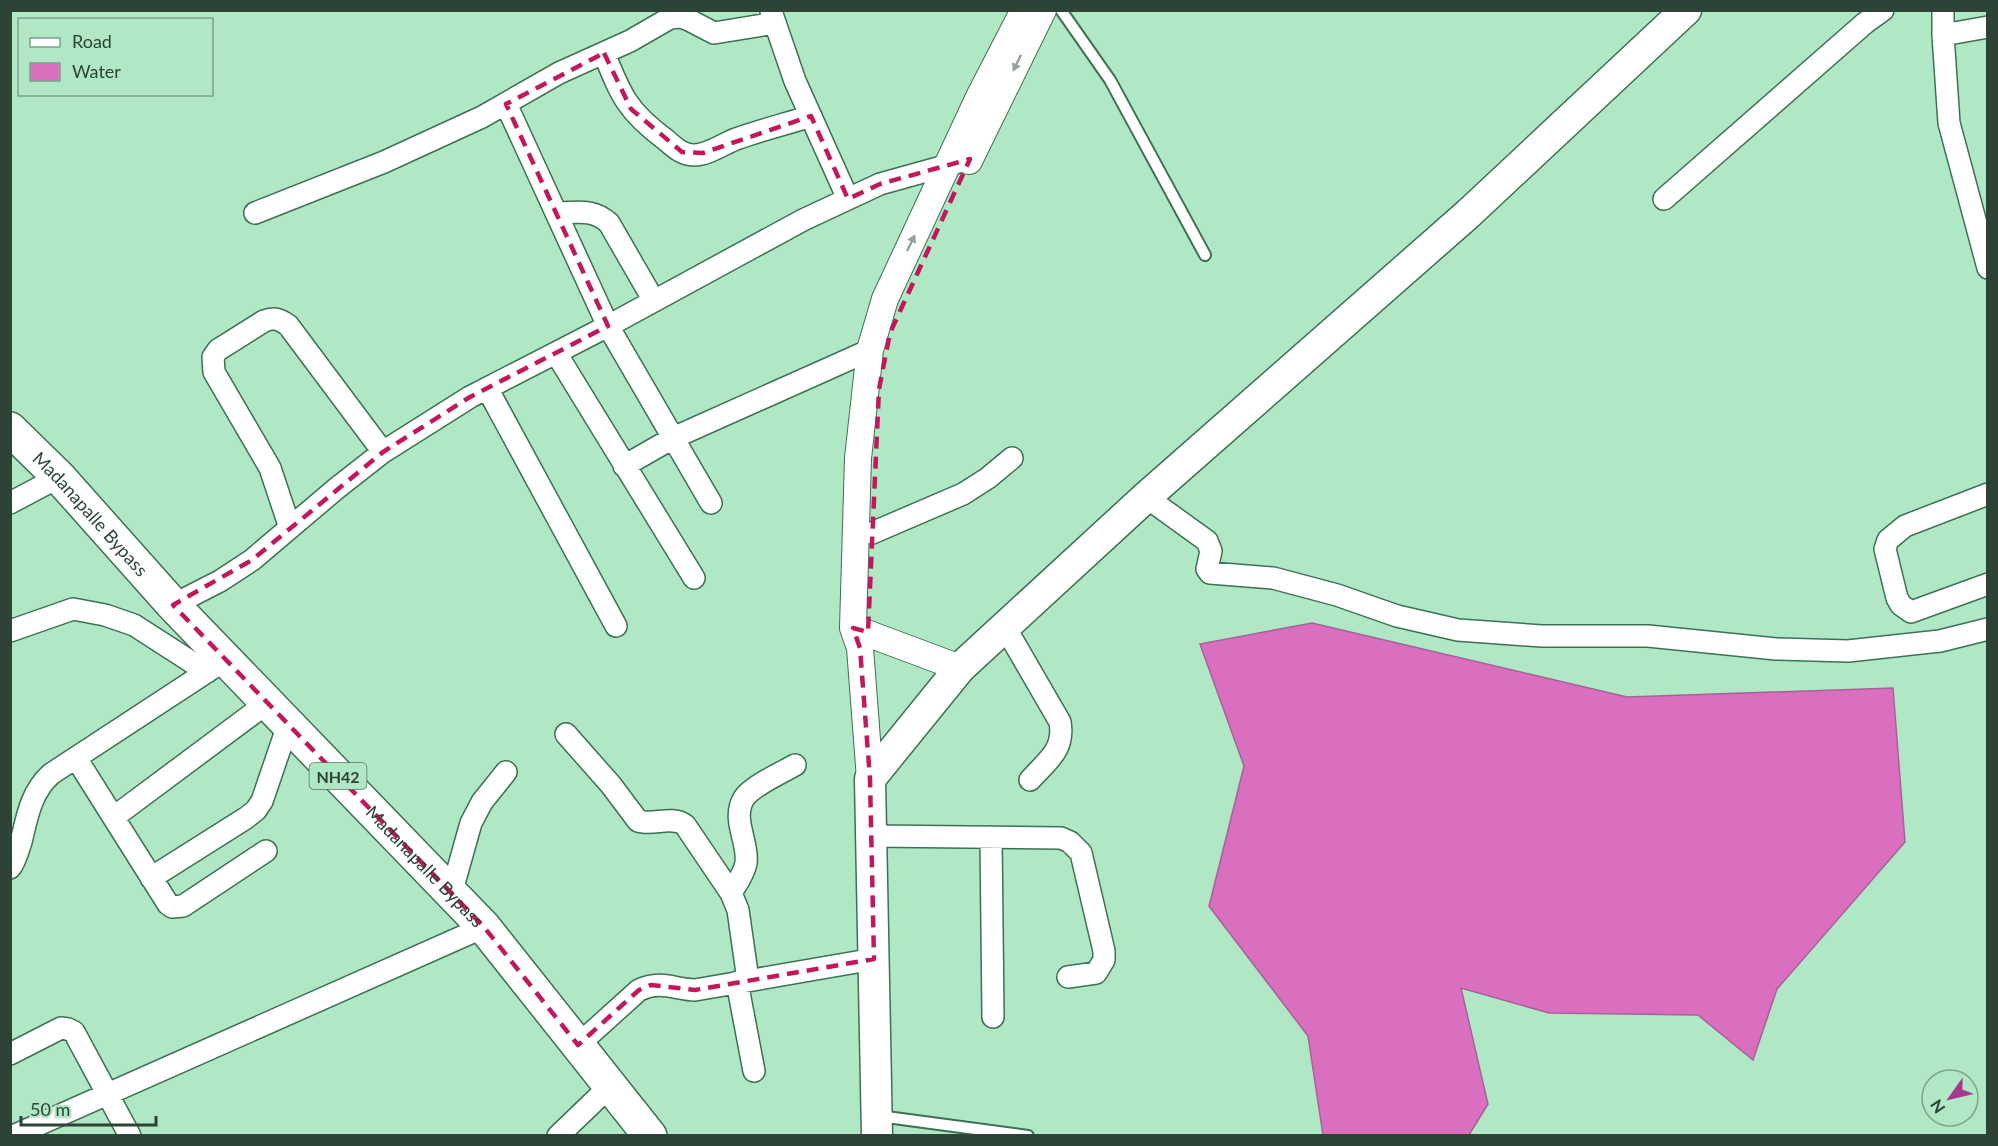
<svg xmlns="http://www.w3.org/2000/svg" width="1998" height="1146" font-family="Lato,sans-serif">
	<rect width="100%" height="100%" fill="#b0e7c5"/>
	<!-- water -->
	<path fill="#da6fc0" stroke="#a66296" stroke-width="1.5" d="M 1312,623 L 1627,697 L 1893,688 L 1905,842 L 1777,989 L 1753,1060 L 1698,1015 L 1549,1013 L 1461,988 L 1488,1104 L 1469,1135 L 1323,1135 L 1308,1036 L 1209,906 L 1244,766 L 1200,644 Z"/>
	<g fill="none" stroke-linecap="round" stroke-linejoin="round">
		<defs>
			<path id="service" d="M 1061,10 L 1110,80 L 1205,255
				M 879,1116 L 1028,1136"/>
			<path id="minor" d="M 1943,10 L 1943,35 L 1988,27
				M 771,11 L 795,81 L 848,199
				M 1943,35 L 1949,123 L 1988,268
				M 604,53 C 621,96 628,112 666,140 C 674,147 682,155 694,155 C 708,155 723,144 736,139 C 761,130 786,124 811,116
				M 506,104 L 608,326 L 711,503
				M 1664,199 L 1865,23 L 1883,10
				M 255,213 L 384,162 L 482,117 L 559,73 L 630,41 L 670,18 L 681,17 L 689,20 L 714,33 L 775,23
				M 556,213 C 577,213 592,208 609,223 L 654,301
				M 556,353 L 694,578
				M 487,388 L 616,626
				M 624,466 L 673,438 L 870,350
				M 1988,494 L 1905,526 L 1888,540 L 1885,549 L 1897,598 L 1901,605 L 1911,612 L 1988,584
				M 1146,497 L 1207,541 L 1211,551 L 1207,569 L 1210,573 L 1273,578 L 1337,595 L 1397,616 L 1458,630 L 1542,636 L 1648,636 L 1776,649 L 1848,651 L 1940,641 L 1988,629
				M 10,503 L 59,477
				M 290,528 L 270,468 L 214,372 L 213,357 L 218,350 L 264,321 C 274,317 279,319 288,325 L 383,452
				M 872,533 L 963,494 L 988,478 L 1012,458
				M 173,605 L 220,581 L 252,560 L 337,488 L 383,452 L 470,397 L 608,326 L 803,220 L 880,184 L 959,162
				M 1005,627 L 1060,722 C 1065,750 1047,761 1030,780
				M 10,631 L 73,609 L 105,615 L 134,625 L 207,672
				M 566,734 L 611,785 L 638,821 C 653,826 672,815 685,825 L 731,893 L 738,910 L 748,980
				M 76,758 L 168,904 L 172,907 L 183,906 L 266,851
				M 114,817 L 267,703
				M 871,836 L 1061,838 L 1070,842 L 1081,853 L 1104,951 L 1104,960 L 1096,973 L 1068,977
				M 991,837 L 993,1017
				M 10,868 C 16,861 18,850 21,842 C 27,817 31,792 51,774 L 225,660
				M 151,878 L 246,818 L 256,810 L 262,801 L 288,725
				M 731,893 C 737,883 744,874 746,863 C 749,842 731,819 744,798 C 752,786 781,773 795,765
				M 451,894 L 471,823 L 482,802 L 506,772
				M 737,982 L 754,1071
				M 578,1045 L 639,990 C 661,980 673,989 695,990 L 874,959
				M 10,1054 L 61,1028 L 68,1029 L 74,1032 L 130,1136
				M 13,1136 L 484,927
				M 558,1136 L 610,1086"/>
			<path id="tertiary" d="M 969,161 L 1043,10
				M 853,628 L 960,668
				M 870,779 L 860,648 L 853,628 L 858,458 L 870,350 L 885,299 L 979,97 L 1024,10"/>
			<path id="secondary" d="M 877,1136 L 870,779 L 960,668 L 1146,497 L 1468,214 L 1686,10"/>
			<g id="trunk">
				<path id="s1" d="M 10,429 L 59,477 L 173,605 L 484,927 L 650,1136"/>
			</g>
		</defs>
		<!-- service casing -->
		<use href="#service" stroke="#3d7154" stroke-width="14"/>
		<!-- minor casing -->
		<use href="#minor" stroke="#3d7154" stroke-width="24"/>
		<!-- tertiary casing -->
		<use href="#tertiary" stroke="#3d7154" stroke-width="28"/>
		<!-- secondary casing -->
		<use href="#secondary" stroke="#3d7154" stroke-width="33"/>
		<!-- trunk casing -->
		<use href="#trunk" stroke="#3d7154" stroke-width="36"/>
		<!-- service -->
		<use href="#service" stroke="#fff" stroke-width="10"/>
		<!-- minor -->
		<use href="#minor" stroke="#fff" stroke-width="21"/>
		<!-- tertiary -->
		<use href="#tertiary" stroke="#fff" stroke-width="26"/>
		<!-- secondary -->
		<use href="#secondary" stroke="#fff" stroke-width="30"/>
		<!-- trunk -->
		<use href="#trunk" stroke="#fff" stroke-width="33"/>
	</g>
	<!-- one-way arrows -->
	<defs><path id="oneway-solid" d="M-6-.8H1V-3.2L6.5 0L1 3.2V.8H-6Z" transform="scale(1.5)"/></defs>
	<g fill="#96a19a">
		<use href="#oneway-solid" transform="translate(1017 63) rotate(116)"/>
		<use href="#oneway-solid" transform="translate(911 243) rotate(-64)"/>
	</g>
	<!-- marked area -->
	<path fill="none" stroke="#c2185b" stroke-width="4.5" stroke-dasharray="12 8" stroke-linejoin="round" d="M 604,53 L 631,109 L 682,152 L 703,153 L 811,116 L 848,199 L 880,184 L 970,159 L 890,333 L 879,389 L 868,632 L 853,628 L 860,648 L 870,779 L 874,959 L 695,990 L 651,985 L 639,990 L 578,1045 L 484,927 L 173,605 L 252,560 L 383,452 L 470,397 L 608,326 L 506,104 Z"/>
	<g text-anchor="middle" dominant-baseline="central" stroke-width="6" stroke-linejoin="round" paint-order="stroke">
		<!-- shield labels -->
		<rect fill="#b0e7c5" stroke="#547460" stroke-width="1.5" x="309.5" y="763" width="57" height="26" rx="4.5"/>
		<g font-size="16" font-weight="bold" fill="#2c4335">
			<text x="338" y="776">NH42</text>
		</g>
		<!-- street labels -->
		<g font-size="18" fill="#2c4335" stroke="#b0e7c5">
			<text stroke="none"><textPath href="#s1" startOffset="117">Madanapalle Bypass</textPath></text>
			<text stroke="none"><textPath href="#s1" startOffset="603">Madanapalle Bypass</textPath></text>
		</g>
	</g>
	<!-- border -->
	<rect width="1998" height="1146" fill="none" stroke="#2c4335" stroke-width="24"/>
	<!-- legend -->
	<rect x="18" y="18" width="195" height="78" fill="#b0e7c5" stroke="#7ba58b" stroke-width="1.5"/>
	<rect x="30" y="38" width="30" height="9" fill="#ffffff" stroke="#7ba58b" stroke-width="1.5"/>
	<text x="72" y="48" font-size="18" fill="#2c4335">Road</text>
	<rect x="30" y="63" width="30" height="18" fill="#da6fc0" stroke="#7ba58b" stroke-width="1.5"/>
	<text x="72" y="78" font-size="18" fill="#2c4335">Water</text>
	<!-- north arrow -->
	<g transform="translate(1950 1098) rotate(236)"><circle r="28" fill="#b0e7c5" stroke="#7ba58b" stroke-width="1.5"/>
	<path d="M0-4.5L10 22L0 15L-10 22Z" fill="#a93691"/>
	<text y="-9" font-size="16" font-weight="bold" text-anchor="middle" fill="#2c4335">N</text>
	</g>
	<!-- scale -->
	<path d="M21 1116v9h135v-9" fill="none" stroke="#2c4335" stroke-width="3"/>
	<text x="30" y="1116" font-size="18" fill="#2c4335" stroke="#b0e7c5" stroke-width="4.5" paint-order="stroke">50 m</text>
</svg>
